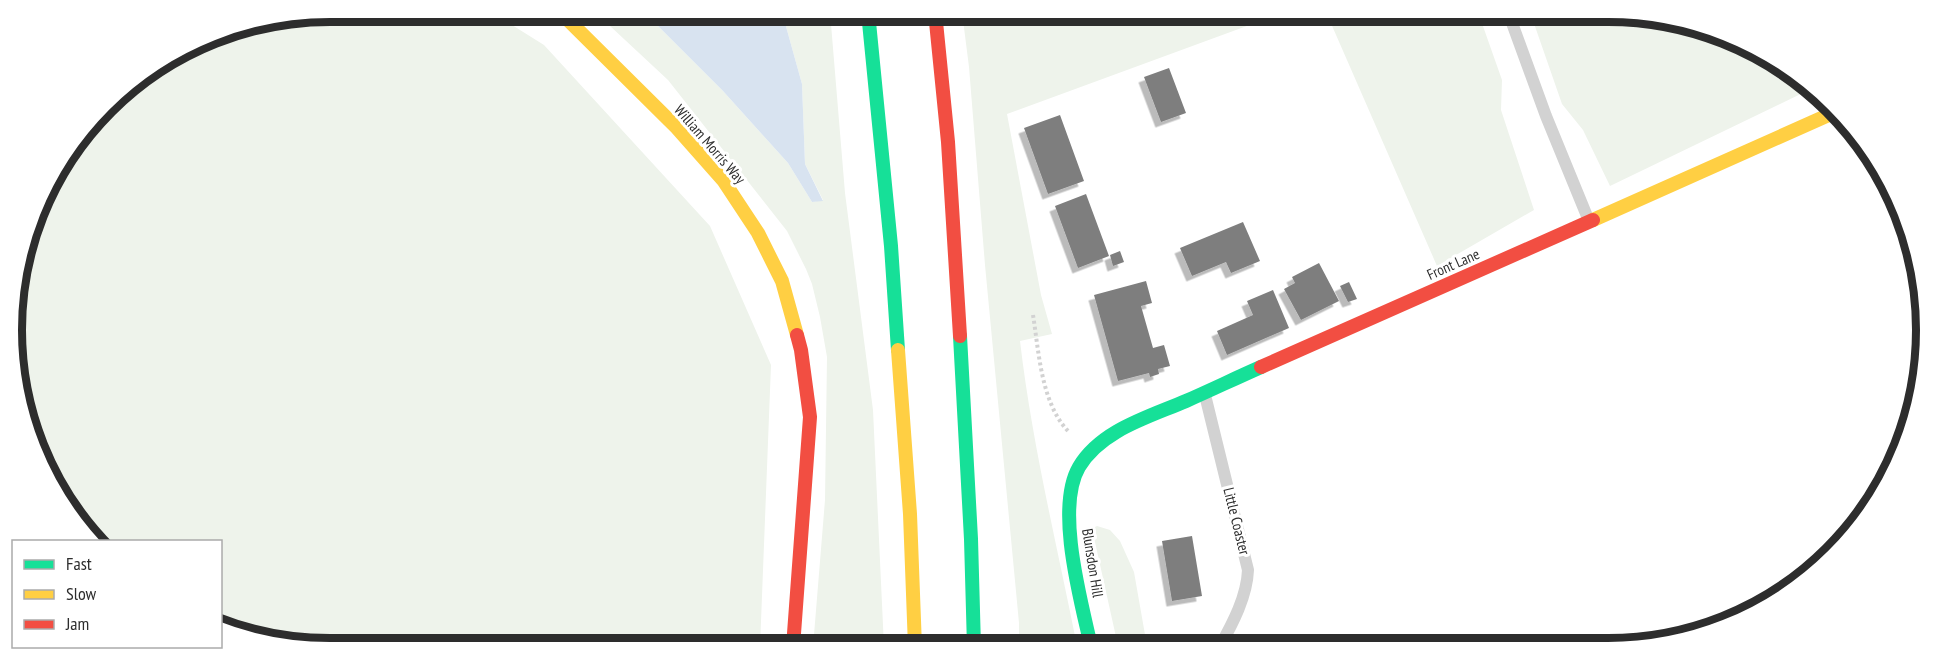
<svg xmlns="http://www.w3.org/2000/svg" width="1938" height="660" font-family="'PT Sans Narrow',sans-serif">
	<defs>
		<filter id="shadow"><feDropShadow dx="-5.5" dy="5.5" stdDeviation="0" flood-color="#0004"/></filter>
	</defs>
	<rect width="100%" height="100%" fill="#fff"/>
	<!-- green -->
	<path fill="#eef3eb" d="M 330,12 L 491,12 L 544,45 L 710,226 L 771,365 L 760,647 L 330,648 L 248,637 L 221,625 L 220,542 L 100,541 L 66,507 L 23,412 L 15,289 L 45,189 L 120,91 L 209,36 Z
		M 595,12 L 644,12 L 723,91 L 788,163 L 812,202 L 823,200 L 805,164 L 802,84 L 782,12 L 830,12 L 845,193 L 873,410 L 884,647 L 813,647 L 825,500 L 827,357 L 820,317 L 812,284 L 806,269 L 787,231 L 668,80 Z
		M 962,12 L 1285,12 L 1007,114 L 1041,295 L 1052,334 L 1020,341 C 1032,444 1057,545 1077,646 L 1019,647 L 1019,623 L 985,265 L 969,67 Z
		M 1326,12 L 1478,12 L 1502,80 L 1501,110 L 1534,210 L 1437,266 Z
		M 1530,12 L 1608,12 L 1690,23 L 1801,78 L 1811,89 L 1610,186 L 1583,130 L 1562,104 Z
		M 1097,526 L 1110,530 L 1120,541 L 1134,572 L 1147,646 L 1118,646 L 1093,533 L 1095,527 Z"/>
	<!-- water -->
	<path fill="#d8e3f0" d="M 644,12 L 782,12 L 802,84 L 805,164 L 823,201 L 812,202 L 788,163 L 723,91 Z"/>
	<!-- building -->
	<path fill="#7e7e7e" filter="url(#shadow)" d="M 1169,68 L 1186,113 L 1161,122 L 1144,77 Z
		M 1060,115 L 1084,181 L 1048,194 L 1024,128 Z
		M 1086,194 L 1109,256 L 1078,268 L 1055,206 Z
		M 1243,222 L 1260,261 L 1231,273 L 1226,262 L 1192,276 L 1180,248 Z
		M 1120,251 L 1124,262 L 1113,266 L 1110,255 Z
		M 1319,263 L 1339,301 L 1301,320 L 1284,289 L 1295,283 L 1292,277 Z
		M 1146,281 L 1152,303 L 1141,306 L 1153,348 L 1164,345 L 1170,366 L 1158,369 L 1159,374 L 1150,377 L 1149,373 L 1118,381 L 1094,295 Z
		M 1349,282 L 1357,299 L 1348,302 L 1340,286 Z
		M 1273,290 L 1289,328 L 1227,355 L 1217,331 L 1253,315 L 1247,301 Z
		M 1192,536 L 1202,596 L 1172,601 L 1162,541 Z"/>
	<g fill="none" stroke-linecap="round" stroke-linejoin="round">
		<!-- path -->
		<path stroke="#d2d2d2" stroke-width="4" stroke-dasharray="3 3" stroke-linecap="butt" d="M 1033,315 C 1039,352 1041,405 1070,433"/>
		<!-- lane -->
		<path stroke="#d2d2d2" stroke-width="12" d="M 1508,12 L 1546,116 L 1589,221
			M 1205,395 L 1248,570 C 1247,596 1233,623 1220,646"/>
		<!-- fast -->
		<path stroke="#16e098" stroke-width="14" d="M 868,12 L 891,246 L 898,350
			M 960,336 L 971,539 L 974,647
			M 1091,646 C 1081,601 1055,508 1079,467 C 1101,430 1149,417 1186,401 C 1211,390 1236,378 1261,367"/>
		<!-- slow -->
		<path stroke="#ffcf43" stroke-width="14" d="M 560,12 L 677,128 L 723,180 L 758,233 L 782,281 L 797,335
			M 1593,220 L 1833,113
			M 898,350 L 910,514 L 915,647"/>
		<!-- jam -->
		<path stroke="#f24e42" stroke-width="14" d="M 935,12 L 948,142 L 960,336
			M 1261,367 L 1593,220
			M 793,647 L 810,417 L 801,350 L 797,335"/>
	</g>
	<g text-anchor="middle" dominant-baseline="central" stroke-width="6" stroke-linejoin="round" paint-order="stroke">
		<!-- street labels -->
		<g font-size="15" fill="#2d2d2d" stroke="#fff">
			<text transform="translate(710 144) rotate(49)">William Morris Way</text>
			<text transform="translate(1453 264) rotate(-24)">Front Lane</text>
			<text transform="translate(1237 521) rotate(76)">Little Coaster</text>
			<text transform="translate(1093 563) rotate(81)">Blunsdon Hill</text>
		</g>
	</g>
	<!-- crop -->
	<path d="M0 0H1938V660H0ZM330 22H1608A308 308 0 0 1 1916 330V330A308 308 0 0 1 1608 638H330A308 308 0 0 1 22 330V330A308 308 0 0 1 330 22Z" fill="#fff" fill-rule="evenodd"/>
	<path fill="none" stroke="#2d2d2d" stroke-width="8" d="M330 22H1608A308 308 0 0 1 1916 330V330A308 308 0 0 1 1608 638H330A308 308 0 0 1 22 330V330A308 308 0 0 1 330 22Z"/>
	<!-- legend -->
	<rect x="12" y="540" width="210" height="108" fill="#ffffff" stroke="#ababab" stroke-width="1.5"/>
	<rect x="24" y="560" width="30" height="9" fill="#16e098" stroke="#ababab" stroke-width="1.5"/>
	<text x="66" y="570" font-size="18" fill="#2d2d2d">Fast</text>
	<rect x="24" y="590" width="30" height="9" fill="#ffcf43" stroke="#ababab" stroke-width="1.5"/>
	<text x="66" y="600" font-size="18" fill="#2d2d2d">Slow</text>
	<rect x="24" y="620" width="30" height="9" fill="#f24e42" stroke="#ababab" stroke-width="1.5"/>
	<text x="66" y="630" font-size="18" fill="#2d2d2d">Jam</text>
</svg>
